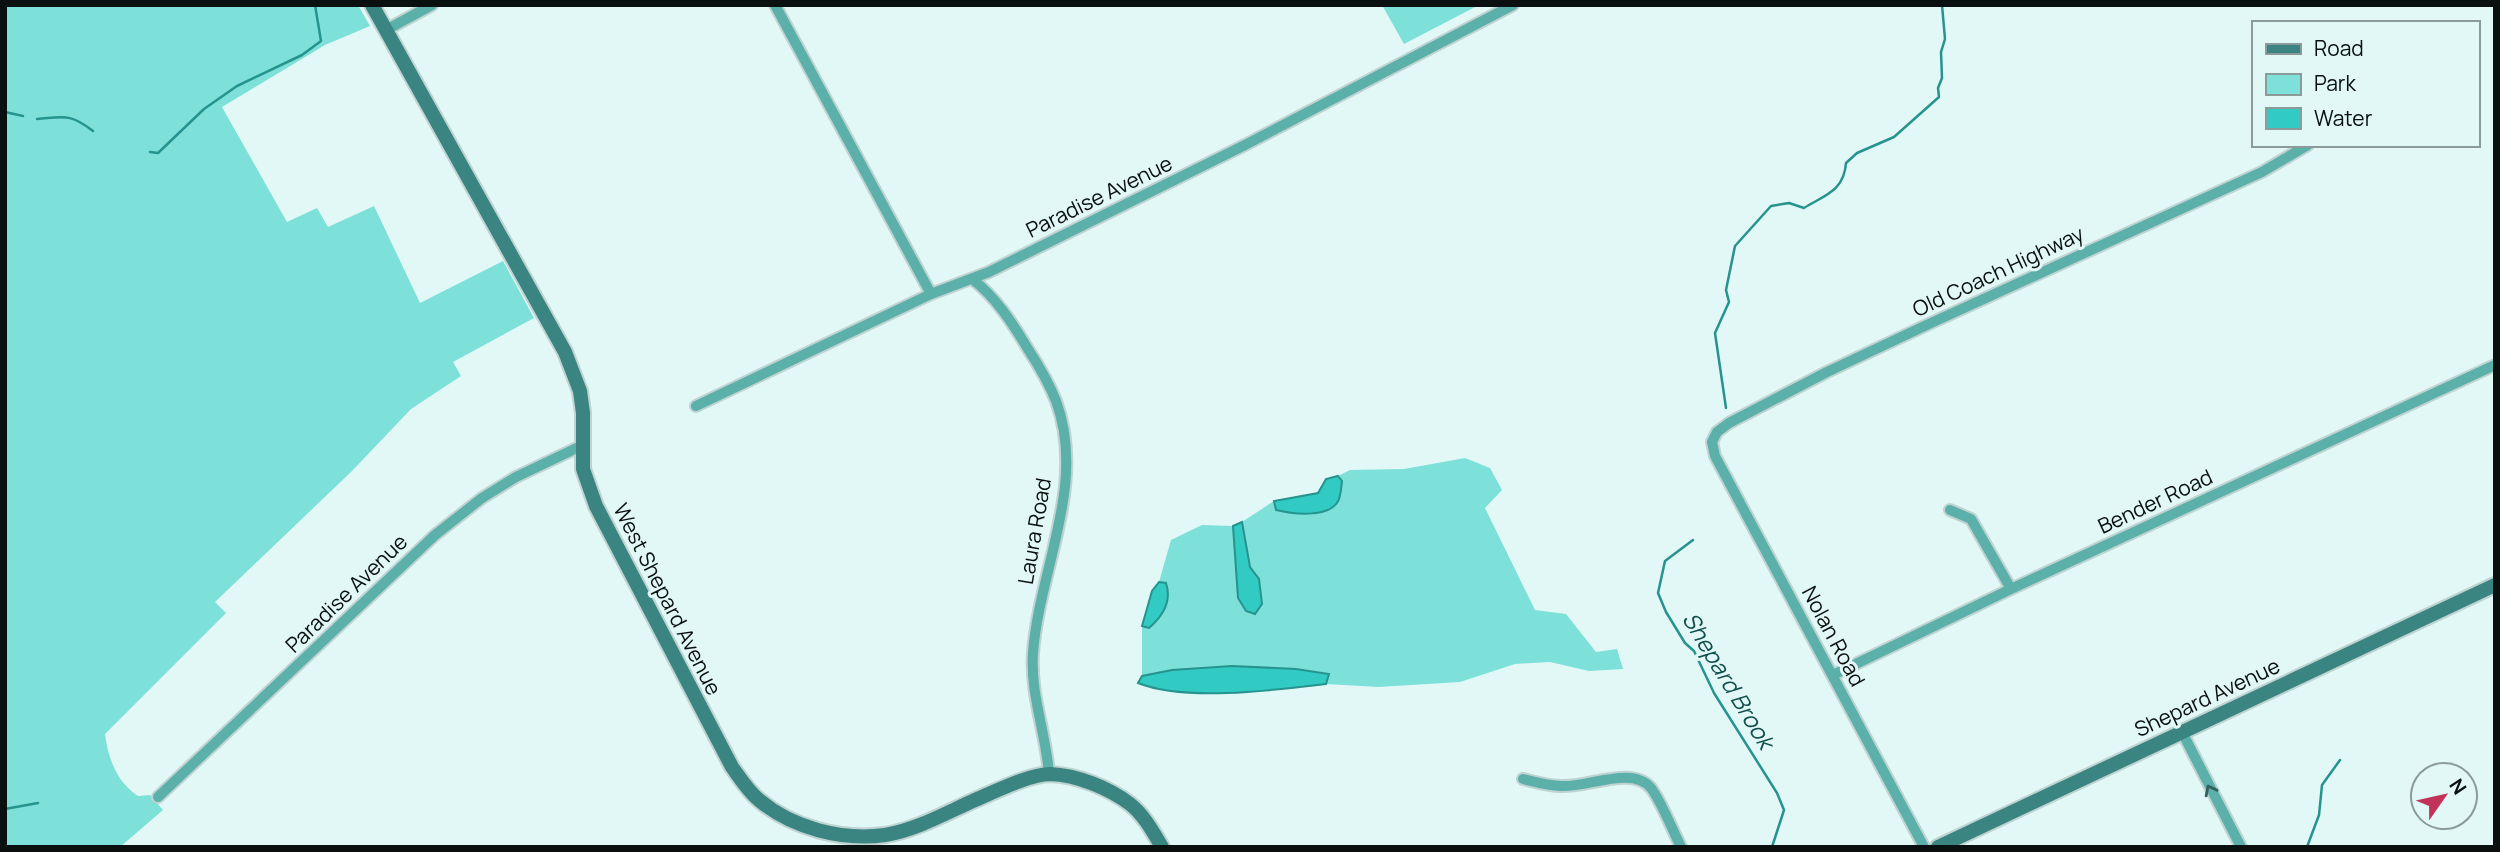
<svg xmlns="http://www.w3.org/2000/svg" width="2500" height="852" font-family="Manrope,sans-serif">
	<rect width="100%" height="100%" fill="#e2f8f6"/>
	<!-- green -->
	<path fill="#7de0d9" d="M 5,5 L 358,5 L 370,26 L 325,45 L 222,107 L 287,222 L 317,208 L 328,227 L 374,206 L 420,303 L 503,261 L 534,318 L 453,362 L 461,376 L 411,409 L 352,471 L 215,602 L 226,613 L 105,734 C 108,759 117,782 138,796 L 150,795 L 163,810 L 120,847 L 5,847 Z
		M 1382,5 L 1479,5 L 1404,44 Z
		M 1465,458 L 1490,468 L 1502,490 L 1485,508 L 1535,610 L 1566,614 L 1596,652 L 1617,649 L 1623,669 L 1589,671 L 1550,662 L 1515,664 L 1460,682 L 1378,687 L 1326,684 L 1329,675 L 1172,670 L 1142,676 L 1142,626 L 1149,628 L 1166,583 L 1159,582 L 1171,540 L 1202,525 L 1233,526 L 1238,598 L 1262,604 L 1259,579 L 1250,567 L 1242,522 L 1274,501 L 1276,510 L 1285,512 L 1342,481 L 1338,476 L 1350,470 L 1404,469 Z"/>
	<!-- water -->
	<path fill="#32cbc4" stroke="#26938e" stroke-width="2" d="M 1338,476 L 1342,481 C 1341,488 1341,498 1337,503 C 1326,518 1292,514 1276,510 L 1274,501 L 1318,493 L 1326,479 Z
		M 1242,522 L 1250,567 L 1259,579 L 1262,604 L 1255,614 L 1246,611 L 1238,598 L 1233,526 Z
		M 1159,582 L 1166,583 C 1172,601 1163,616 1149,628 L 1142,626 L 1152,591 Z
		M 1232,666 L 1296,669 L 1329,674 L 1326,684 C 1276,690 1185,702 1138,683 L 1142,676 L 1172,670 Z"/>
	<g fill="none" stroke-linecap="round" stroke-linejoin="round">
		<!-- stream -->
		<path stroke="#26938e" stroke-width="2.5" d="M 5,112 L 23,116
			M 37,119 C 64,117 70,113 93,131
			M 150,152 L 158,153 L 204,109 L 237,86 L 302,55 L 321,41 L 315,5
			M 1726,408 L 1715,333 L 1729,302 L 1726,290 L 1735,246 L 1771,206 L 1789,203 L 1804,208 C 1825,195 1844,191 1846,163 L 1857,153 L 1894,137 L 1939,97 L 1938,88 L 1942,78 L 1941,52 L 1945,39 L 1942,5
			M 1693,540 L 1665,561 L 1658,593 L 1666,612 L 1685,643 L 1694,651 L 1714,693 L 1777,793 L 1784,810 L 1772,847
			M 5,809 L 38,803
			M 2307,847 L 2319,815 L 2322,785 L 2340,760"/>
		<defs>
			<path id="street" d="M 775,5 L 931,294
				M 386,30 L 432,5
				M 972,279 C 996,297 1013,324 1028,349 C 1039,366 1049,383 1056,401 C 1087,484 1039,570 1033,653 C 1030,694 1046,733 1049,774
				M 696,406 L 931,294 L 989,272 L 1245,145 L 1513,5
				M 1950,510 L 1971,519 L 2011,589
				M 1833,675 L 2011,589 L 2495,365
				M 2182,732 L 2241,847
				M 1523,779 C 1535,782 1548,786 1561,786 C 1587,788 1632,765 1651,788 C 1661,801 1673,831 1681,847
				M 158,797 L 435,535 L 482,498 L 516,477 L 581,446
				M 1924,847 L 1715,456 L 1712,442 L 1717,432 L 1729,423 L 1827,372 L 1931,323 L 2262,172 L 2308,145"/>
			<path id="secondary" d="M 372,5 L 565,352 L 580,391 L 583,413 L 583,469 L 596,506 L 732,767 C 740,778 748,791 759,800 C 792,828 842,841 885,835 C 916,830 946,813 975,800 C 994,792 1030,774 1050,774 C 1077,775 1109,788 1130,804 C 1144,815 1153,832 1162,847
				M 1938,847 L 2495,585"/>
		</defs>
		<!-- street casing -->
		<use href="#street" stroke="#bfd3d1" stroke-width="14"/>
		<!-- secondary casing -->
		<use href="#secondary" stroke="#bfd3d1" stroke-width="18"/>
		<!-- street -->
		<use href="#street" stroke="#5cb0aa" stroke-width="10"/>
		<!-- secondary -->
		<use href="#secondary" stroke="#3a8581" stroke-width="14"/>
	</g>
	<!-- one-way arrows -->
	<defs><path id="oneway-chevron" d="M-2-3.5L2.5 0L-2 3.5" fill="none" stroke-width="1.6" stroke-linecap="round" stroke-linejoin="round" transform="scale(1.75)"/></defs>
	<use stroke="#32605c" href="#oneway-chevron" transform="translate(2210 790) rotate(-117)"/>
	<g text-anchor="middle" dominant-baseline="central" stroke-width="6" stroke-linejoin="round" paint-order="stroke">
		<!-- street labels -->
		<g font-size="21" fill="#09100f" stroke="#e2f8f6">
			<text transform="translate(1099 196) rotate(-26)">Paradise Avenue</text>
			<text transform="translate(1998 271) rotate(-25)">Old Coach Highway</text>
			<text transform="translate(2155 501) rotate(-25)">Bender Road</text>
			<text transform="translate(1034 531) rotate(-80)">Laura Road</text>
			<text transform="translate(346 593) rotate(-44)">Paradise Avenue</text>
			<text transform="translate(668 599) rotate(63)">West Shepard Avenue</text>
			<text transform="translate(1834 636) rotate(62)">Nolan Road</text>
			<text transform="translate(2207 697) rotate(-25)">Shepard Avenue</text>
		</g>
		<!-- water labels -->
		<g font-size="23" font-style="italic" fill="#104f4c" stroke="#e2f8f6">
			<text transform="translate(1729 680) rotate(59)">Shepard Brook</text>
		</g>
	</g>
	<!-- border -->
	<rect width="2500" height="852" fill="none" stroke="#09100f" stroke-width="14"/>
	<!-- legend -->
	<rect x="2252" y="21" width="228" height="126" fill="#e2f8f6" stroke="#8b9b9a" stroke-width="2"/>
	<rect x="2266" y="44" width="35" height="10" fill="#3a8581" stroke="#8b9b9a" stroke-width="2"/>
	<text x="2314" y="56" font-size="21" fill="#09100f">Road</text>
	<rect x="2266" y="74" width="35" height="21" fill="#7de0d9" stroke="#8b9b9a" stroke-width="2"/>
	<text x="2314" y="91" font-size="21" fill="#09100f">Park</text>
	<rect x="2266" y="108" width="35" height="21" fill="#32cbc4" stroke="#8b9b9a" stroke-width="2"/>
	<text x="2314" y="126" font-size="21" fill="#09100f">Water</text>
	<!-- north arrow -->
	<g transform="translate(2444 796) rotate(56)"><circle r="33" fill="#e2f8f6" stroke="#8b9b9a" stroke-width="2"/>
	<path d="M0-5L12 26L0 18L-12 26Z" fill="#c23259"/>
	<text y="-10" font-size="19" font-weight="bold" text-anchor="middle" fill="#09100f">N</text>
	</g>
</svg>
